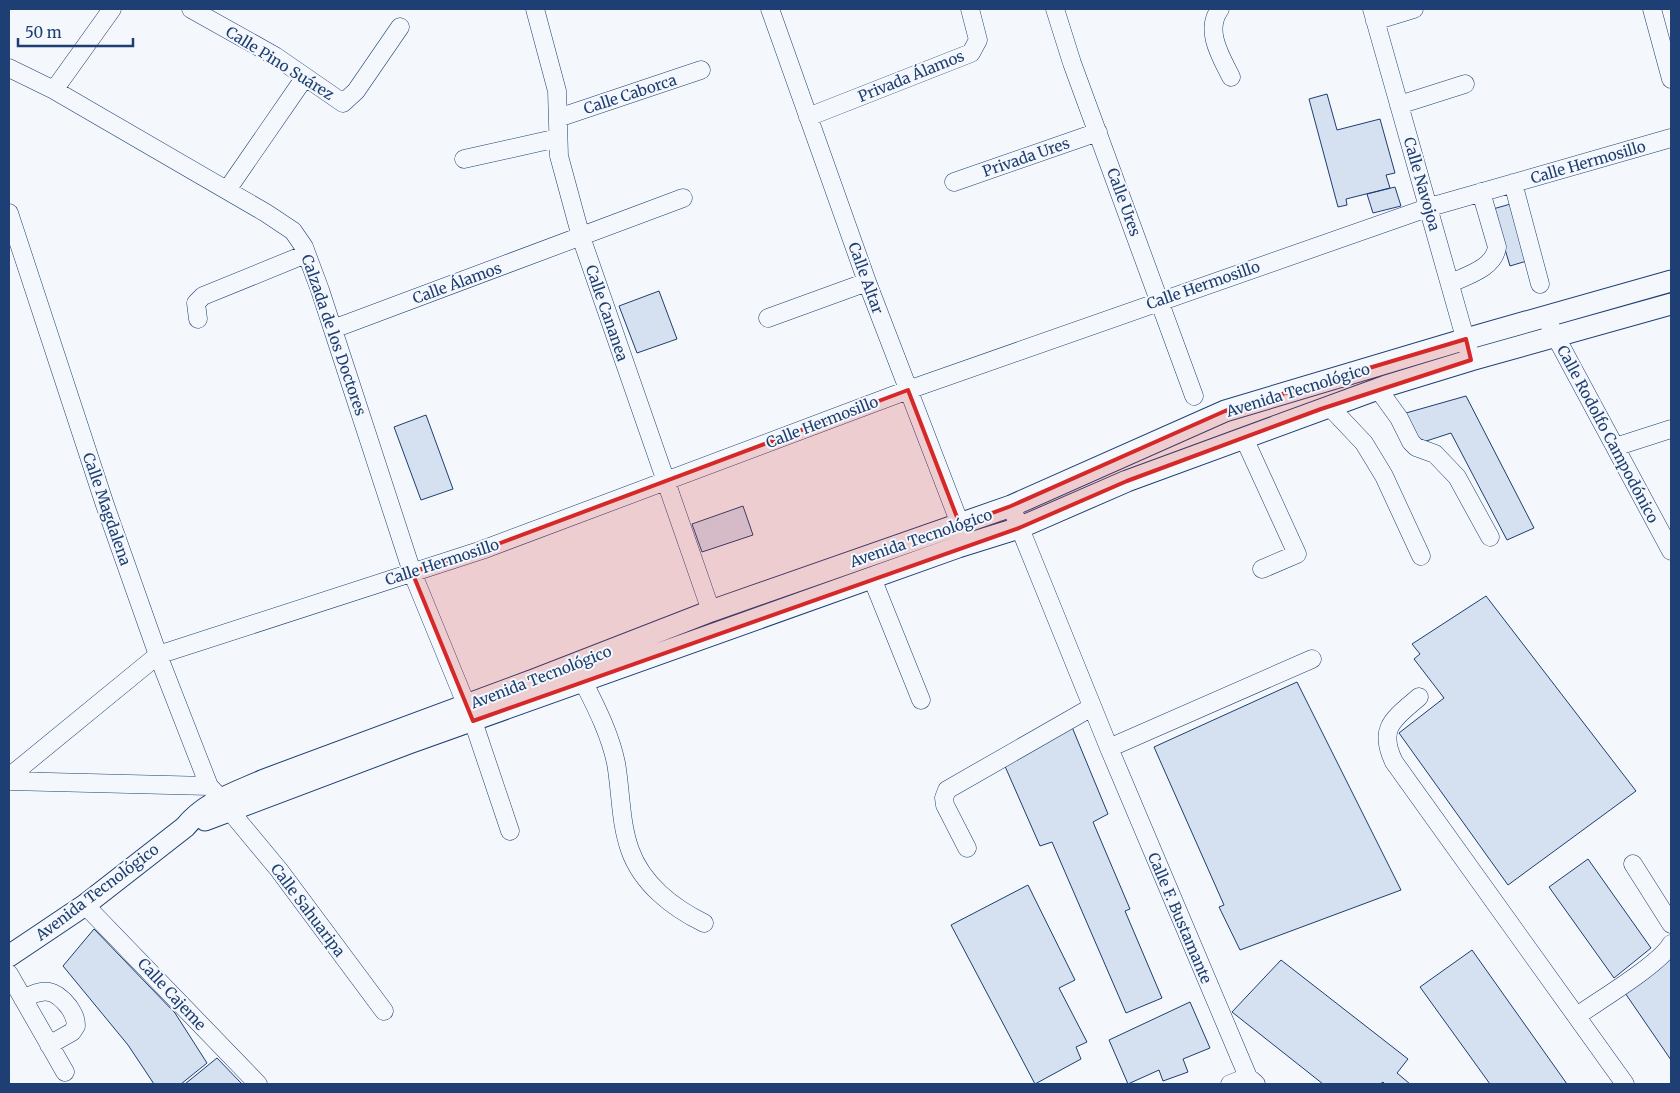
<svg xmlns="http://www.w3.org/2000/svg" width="1680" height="1093" font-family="Merriweather,serif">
	<rect width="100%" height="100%" fill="#f4f7fb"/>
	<!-- building -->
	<path fill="#d5e0f0" stroke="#1d3f73" d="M 1327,94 L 1337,130 L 1380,119 L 1395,173 L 1386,175 L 1390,188 L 1346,199 L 1347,205 L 1338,207 L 1309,99 Z
		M 1395,187 L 1401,206 L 1373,213 L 1367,194 Z
		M 1514,203 L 1530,260 L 1510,266 L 1493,209 Z
		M 659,291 L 677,339 L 637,353 L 619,306 Z
		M 1466,396 L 1534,528 L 1507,540 L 1451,433 L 1417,444 L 1406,413 Z
		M 426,415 L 453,489 L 421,500 L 394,427 Z
		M 743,506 L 753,535 L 702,552 L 692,524 Z
		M 1486,596 L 1636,791 L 1508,885 L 1399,733 L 1444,698 L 1414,659 L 1420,654 L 1412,644 Z
		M 1297,682 L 1401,890 L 1240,950 L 1219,907 L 1224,905 L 1154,747 Z
		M 1072,727 L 1108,814 L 1093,822 L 1130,909 L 1125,911 L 1162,998 L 1126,1013 L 1052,842 L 1040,846 L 1004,764 Z
		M 1588,859 L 1651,948 L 1614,978 L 1549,887 Z
		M 1028,885 L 1075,980 L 1059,988 L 1087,1042 L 1076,1047 L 1081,1059 L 1035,1084 L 951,925 Z
		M 94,929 L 175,1013 L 207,1063 L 181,1084 L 154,1084 L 128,1045 L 63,966 Z
		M 1472,950 L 1567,1084 L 1490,1084 L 1420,987 Z
		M 1668,956 L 1671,960 L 1671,1060 L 1623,990 Z
		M 1281,960 L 1408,1059 L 1397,1073 L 1410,1084 L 1385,1084 L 1383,1082 L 1380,1084 L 1323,1084 L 1232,1012 Z
		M 1190,1002 L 1210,1048 L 1183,1059 L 1188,1072 L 1163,1081 L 1159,1070 L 1128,1084 L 1109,1040 Z
		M 217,1058 L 242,1084 L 185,1084 Z"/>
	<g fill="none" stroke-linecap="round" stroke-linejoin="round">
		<defs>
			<path id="minor" d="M 191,9 L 275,56 L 343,103 L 356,91 L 400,27
				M 535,9 L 557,91 L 559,156 L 581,237 L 711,611
				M 770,9 L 867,282 L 965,537
				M 1055,9 L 1072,63 L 1194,396
				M 1220,9 C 1204,30 1221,57 1231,77
				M 1372,9 L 1469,352
				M 1652,9 L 1671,79
				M 1375,21 L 1414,9
				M 9,68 L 54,90 L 266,213 L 293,231 L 304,247 L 320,290 L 412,572 L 473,721 L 510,831
				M 54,90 L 112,9
				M 1399,105 L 1465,84
				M 808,117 L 971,53 L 978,40 L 970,9
				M 558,118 L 701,70
				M 464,159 L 558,138
				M 954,182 L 1098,132
				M 1513,183 L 1540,284
				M 227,190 L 305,77
				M 9,213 L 105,505 L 158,655 L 209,786 L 221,799
				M 1451,283 C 1468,275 1494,268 1497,247 L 1481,192
				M 768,318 L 867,282
				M 198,319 L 196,303 L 203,296 L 306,254
				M 1550,326 L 1671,551
				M 333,329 L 683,198
				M 1378,389 L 1399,418 L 1411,442 L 1416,447 L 1435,454 L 1457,477 L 1490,537
				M 1329,406 L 1364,443 L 1384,476 L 1421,556
				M 1244,438 L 1297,554 L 1262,569
				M 1615,447 L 1671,429
				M 1015,516 L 1109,748 L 1248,1077 L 1256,1084
				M 872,578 L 921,700
				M 583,681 C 596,707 610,734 616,763 C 621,791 620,822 630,850 C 642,884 673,908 704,923
				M 1419,697 C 1395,718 1377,727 1394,762 L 1625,1084
				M 1109,748 L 1312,659
				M 9,777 L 158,655 L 482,550 L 908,390 L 1430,207 L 1671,138
				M 9,781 L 209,786
				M 230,811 L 279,870 L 384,1011
				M 967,848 L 945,805 L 944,798 L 947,790 L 1092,707
				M 1633,864 L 1671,924
				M 85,905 L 258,1084
				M 9,974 L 65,1072
				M 23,999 C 44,988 54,988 69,1007 C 73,1013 76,1018 76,1026 L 72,1032 L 49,1045
				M 1577,1016 C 1598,1001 1660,964 1671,944
				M 1230,1084 L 1248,1077"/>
			<path id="major" d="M 205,820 L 409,743 L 958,547 L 1019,528 L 1127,481 L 1386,386 L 1471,360 L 1671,304
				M 9,956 L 85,905 L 185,827 C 205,802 235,793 264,780 L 536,679 L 711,611 L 1011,506 L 1225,411 L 1466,339 L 1671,281"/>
		</defs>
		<!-- minor casing -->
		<use href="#minor" stroke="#1d3f73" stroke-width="19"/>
		<!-- major casing -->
		<use href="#major" stroke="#1d3f73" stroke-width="23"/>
		<!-- minor -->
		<use href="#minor" stroke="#f4f7fb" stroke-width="18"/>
		<!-- major -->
		<use href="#major" stroke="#f4f7fb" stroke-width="21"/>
	</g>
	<!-- marked area -->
	<path fill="#d62828" fill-opacity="0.2" stroke="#d62828" stroke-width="4" stroke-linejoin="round" d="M 1466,339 L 1471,360 L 1321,409 L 1127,481 L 1019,528 L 473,721 L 412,572 L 482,550 L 908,390 L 960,525 L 1011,506 L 1225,411 Z"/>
	<g text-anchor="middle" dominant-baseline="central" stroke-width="4" stroke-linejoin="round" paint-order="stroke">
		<!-- street labels -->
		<g font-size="15" fill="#1d3f73" stroke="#f4f7fb">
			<text transform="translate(280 63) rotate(32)">Calle Pino Suárez</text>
			<text transform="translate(911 76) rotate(-22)">Privada Álamos</text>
			<text transform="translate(630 94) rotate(-18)">Calle Caborca</text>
			<text transform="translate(1026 157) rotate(-19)">Privada Ures</text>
			<text transform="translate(1588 162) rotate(-16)">Calle Hermosillo</text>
			<text transform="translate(1422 184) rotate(74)">Calle Navojoa</text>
			<text transform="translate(1124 202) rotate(70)">Calle Ures</text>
			<text transform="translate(866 278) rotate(70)">Calle Altar</text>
			<text transform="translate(457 283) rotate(-20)">Calle Álamos</text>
			<text transform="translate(1203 285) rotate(-19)">Calle Hermosillo</text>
			<text transform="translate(607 313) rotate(71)">Calle Cananea</text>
			<text transform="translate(334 335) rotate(71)">Calzada de los Doctores</text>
			<text transform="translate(1298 390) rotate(-17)">Avenida Tecnológico</text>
			<text transform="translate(822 422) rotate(-21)">Calle Hermosillo</text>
			<text transform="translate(1608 434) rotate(62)">Calle Rodolfo Campodónico</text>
			<text transform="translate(107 509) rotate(71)">Calle Magdalena</text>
			<text transform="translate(921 538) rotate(-19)">Avenida Tecnológico</text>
			<text transform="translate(442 562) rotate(-18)">Calle Hermosillo</text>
			<text transform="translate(541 677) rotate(-21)">Avenida Tecnológico</text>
			<text transform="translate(97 892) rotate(-37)">Avenida Tecnológico</text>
			<text transform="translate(308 910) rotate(53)">Calle Sahuaripa</text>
			<text transform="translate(1180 918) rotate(67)">Calle F. Bustamante</text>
			<text transform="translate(172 994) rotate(47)">Calle Cajeme</text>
		</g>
	</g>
	<!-- border -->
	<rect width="1680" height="1093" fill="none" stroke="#1d3f73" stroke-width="20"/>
	<!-- scale -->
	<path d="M18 38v8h115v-8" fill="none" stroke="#1d3f73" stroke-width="2.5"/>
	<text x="25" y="38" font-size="15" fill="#1d3f73" stroke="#f4f7fb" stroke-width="4" paint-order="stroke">50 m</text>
</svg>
